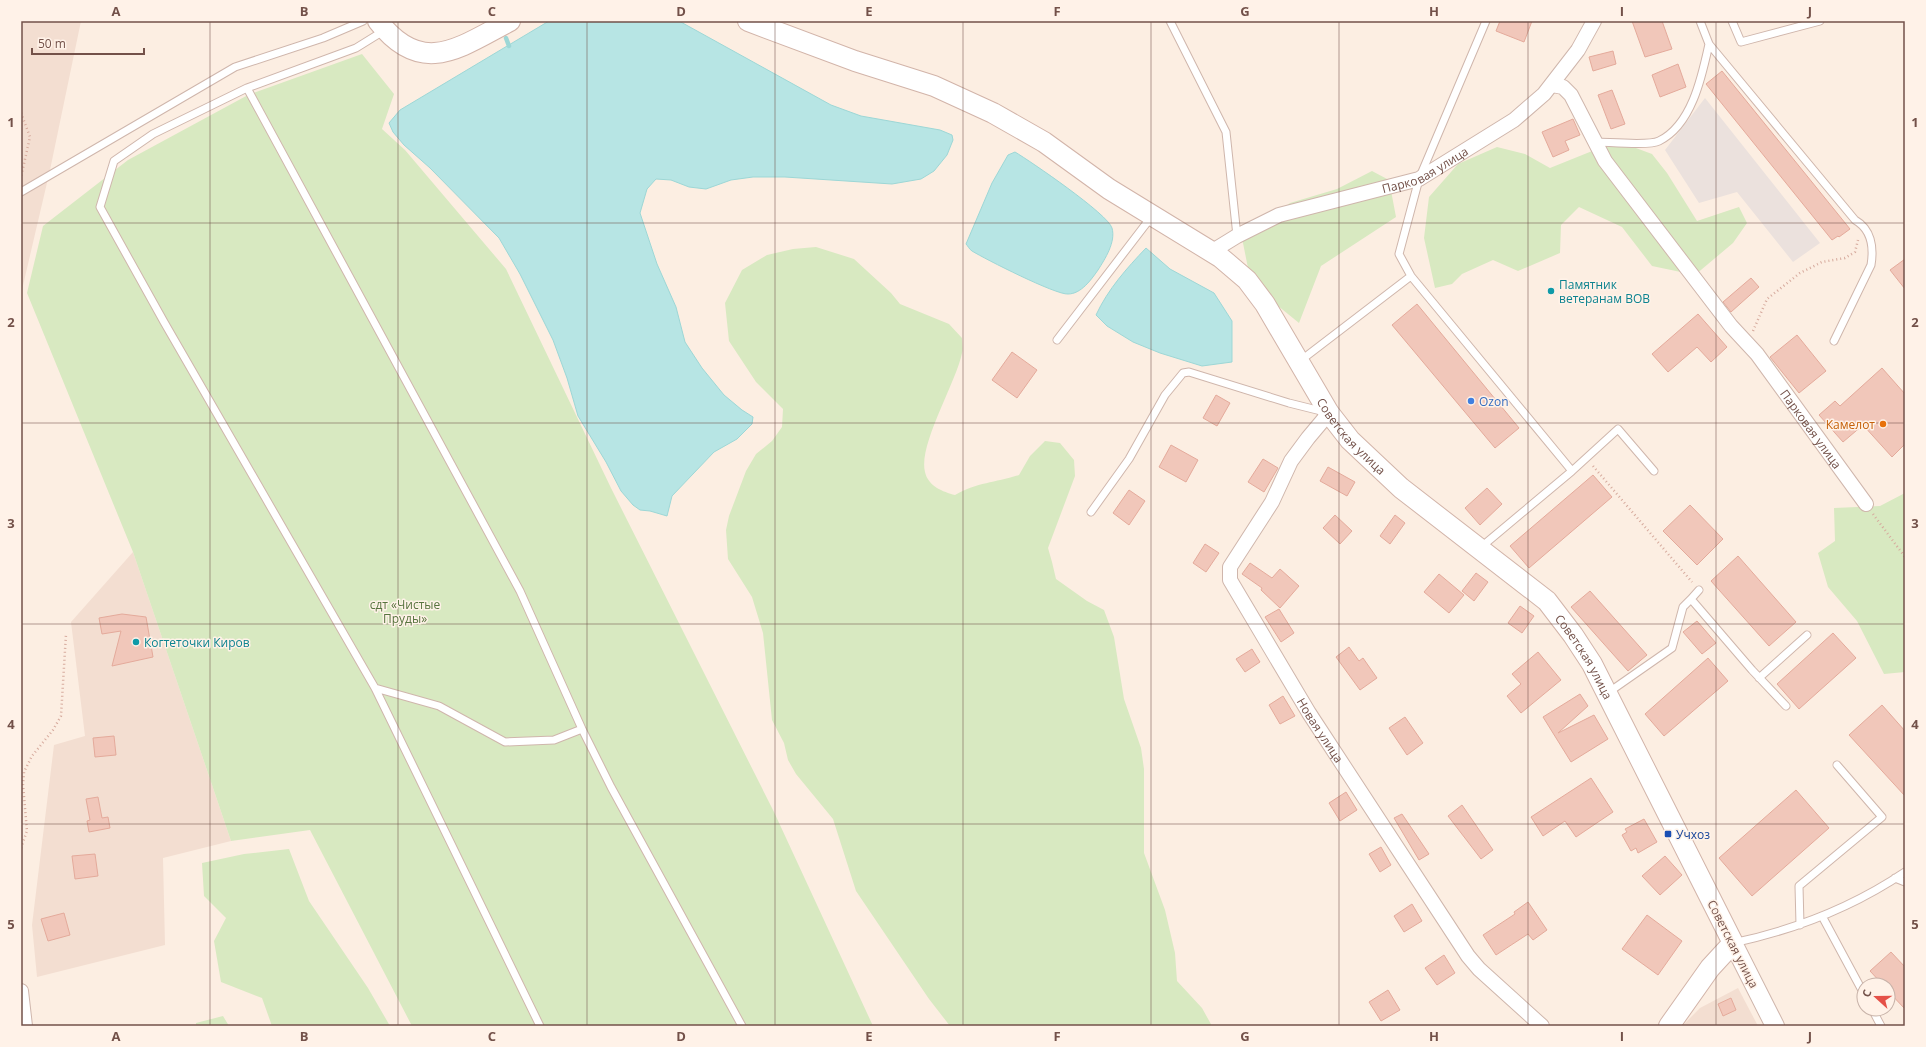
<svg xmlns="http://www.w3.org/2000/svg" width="1926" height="1047" font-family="'Open Sans',sans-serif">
	<rect width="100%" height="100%" fill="#fceee2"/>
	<!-- residential -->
	<path fill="#f3ded1" d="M 21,21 L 81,21 L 50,170 L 21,294 Z
		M 133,552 L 231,841 L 163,858 L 165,945 L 37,977 L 32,925 L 54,745 L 85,736 L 71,622 Z
		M 1738,988 L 1758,1026 L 1682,1026 L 1700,1008 Z"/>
	<!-- industrial -->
	<path fill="#ebe1dd" d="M 1705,98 L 1820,243 L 1793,262 L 1737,192 L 1699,203 L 1665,150 Z"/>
	<!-- green -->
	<path fill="#d8e9c1" d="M 362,54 L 394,94 L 382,129 L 405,150 L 506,269 L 611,488 L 774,812 L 873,1026 L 412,1026 L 310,830 L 231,841 L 133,552 L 27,293 L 43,226 L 128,160 L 248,95 Z
		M 1617,141 L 1652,154 L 1667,173 L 1697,221 L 1739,207 L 1747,223 L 1733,243 L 1695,275 L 1652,266 L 1622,227 L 1579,207 L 1561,225 L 1560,253 L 1518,271 L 1493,260 L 1462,274 L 1452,284 L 1435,288 L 1424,238 L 1429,197 L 1458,164 L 1497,147 L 1525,154 L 1550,168 Z
		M 1372,171 L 1389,180 L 1396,217 L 1321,266 L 1299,323 L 1272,301 L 1248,268 L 1242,238 L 1290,203 L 1337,189 Z
		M 816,247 L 854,259 L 891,293 L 900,304 L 949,324 L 962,338 C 962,343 963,349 962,353 C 956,383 918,445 925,472 C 928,486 943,492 955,495 C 978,482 995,483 1019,475 L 1030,456 L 1045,441 L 1060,443 L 1074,460 L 1075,476 L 1048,548 L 1052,562 L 1056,579 L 1087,601 L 1104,610 L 1114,637 L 1124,699 L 1141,748 L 1144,769 L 1144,853 L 1165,910 L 1175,953 L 1177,981 L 1202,1008 L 1212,1026 L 950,1026 L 929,999 L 856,891 L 833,819 L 796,774 L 788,760 L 784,743 L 772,720 L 763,633 L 752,597 L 728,559 L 726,530 L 729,516 L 746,471 L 756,454 L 772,441 L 782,427 L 783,409 L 756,382 L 729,341 L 725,303 L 742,270 L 767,255 L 793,249 Z
		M 1905,493 L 1905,672 L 1884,674 L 1857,621 L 1828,587 L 1818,553 L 1835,541 L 1834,508 L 1880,506 Z
		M 289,849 L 309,901 L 368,988 L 390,1026 L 272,1026 L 262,998 L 221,982 L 214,941 L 226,918 L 204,896 L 202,863 L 244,854 Z
		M 223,1016 L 229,1026 L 196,1026 L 196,1023 Z"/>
	<!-- water -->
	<path fill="#b7e5e4" stroke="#9dd7d6" d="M 549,21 L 679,21 L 831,105 L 861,116 L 940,130 L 952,135 L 953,140 L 947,155 L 934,171 L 921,179 L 892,184 L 785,177 L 753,177 L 731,180 L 706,189 L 689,187 L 671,180 L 656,179 L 647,189 L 640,213 L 657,264 L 676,307 L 685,342 L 702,368 L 724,395 L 742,410 L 753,417 L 752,424 L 737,439 L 714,452 L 672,496 L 667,516 L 650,511 L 640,510 L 633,505 L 621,491 L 606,462 L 578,416 L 567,378 L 553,340 L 520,274 L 499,238 L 430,168 L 404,145 L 393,132 L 389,123 L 400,110 Z
		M 1015,152 C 1030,161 1108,214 1112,228 C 1116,242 1105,259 1098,270 C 1091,280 1081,294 1068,294 C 1056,295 985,259 972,251 C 969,249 968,246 966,244 L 992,183 L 1008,155 Z
		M 1146,248 L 1170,269 L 1214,293 L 1232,321 L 1232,362 L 1202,366 L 1160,353 L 1133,342 L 1107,326 L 1096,315 C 1108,289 1127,268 1146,248 Z"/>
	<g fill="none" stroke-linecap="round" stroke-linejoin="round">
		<!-- stream -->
		<path stroke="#9dd7d6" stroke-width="4.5" d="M 506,38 L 509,46"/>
	</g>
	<!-- building -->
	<path fill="#f1c7ba" stroke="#e4aa9b" d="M 1500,21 L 1532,21 L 1524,42 L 1496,31 Z
		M 1632,21 L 1662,21 L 1672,49 L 1645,57 Z
		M 1613,51 L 1616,64 L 1593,71 L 1589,57 Z
		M 1678,64 L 1686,87 L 1660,97 L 1652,75 Z
		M 1722,71 L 1850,229 L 1839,237 L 1838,236 L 1832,240 L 1706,84 Z
		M 1612,90 L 1625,124 L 1611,129 L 1598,95 Z
		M 1573,119 L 1580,135 L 1565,141 L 1569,150 L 1553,157 L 1542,132 Z
		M 1905,259 L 1905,289 L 1890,270 Z
		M 1751,278 L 1759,287 L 1731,312 L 1723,302 Z
		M 1417,304 L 1519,428 L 1495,448 L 1392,325 Z
		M 1698,314 L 1727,347 L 1711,362 L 1697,347 L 1668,372 L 1652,354 Z
		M 1797,335 L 1826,371 L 1799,393 L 1770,357 Z
		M 1012,352 L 1037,370 L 1017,398 L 992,380 Z
		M 1882,368 L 1905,394 L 1905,444 L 1892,457 L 1863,425 L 1843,442 L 1819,415 L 1835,401 L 1840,406 Z
		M 1216,395 L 1230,403 L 1217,426 L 1203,418 Z
		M 1171,445 L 1198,460 L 1186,482 L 1159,467 Z
		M 1263,459 L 1278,468 L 1264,492 L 1248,482 Z
		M 1328,467 L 1355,482 L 1347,496 L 1320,481 Z
		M 1593,475 L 1612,497 L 1529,568 L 1510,546 Z
		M 1487,488 L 1502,504 L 1480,525 L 1465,508 Z
		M 1129,490 L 1145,501 L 1129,525 L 1113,513 Z
		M 1690,505 L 1723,539 L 1697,565 L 1663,531 Z
		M 1335,515 L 1352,531 L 1340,544 L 1323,528 Z
		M 1395,515 L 1405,523 L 1390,544 L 1380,536 Z
		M 1205,544 L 1219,553 L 1206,572 L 1193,563 Z
		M 1738,556 L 1796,622 L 1769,646 L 1711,581 Z
		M 1250,563 L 1272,578 L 1280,569 L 1299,586 L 1280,608 L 1261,590 L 1262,588 L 1242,574 Z
		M 1476,573 L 1488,582 L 1474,601 L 1462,591 Z
		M 1439,574 L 1464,595 L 1449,613 L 1424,592 Z
		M 1590,591 L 1647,655 L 1628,671 L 1571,607 Z
		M 1520,606 L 1534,616 L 1522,633 L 1508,623 Z
		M 1279,609 L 1294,633 L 1281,642 L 1265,617 Z
		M 122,614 L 146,617 L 153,657 L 112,666 L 121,631 L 102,634 L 99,618 Z
		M 1697,621 L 1716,643 L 1702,654 L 1683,632 Z
		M 1833,633 L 1856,658 L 1799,709 L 1777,684 Z
		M 1349,647 L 1359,661 L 1363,658 L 1377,678 L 1360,690 L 1336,657 Z
		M 1252,649 L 1260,662 L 1245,672 L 1236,659 Z
		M 1538,652 L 1561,680 L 1521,713 L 1507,696 L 1521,684 L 1512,674 Z
		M 1708,658 L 1728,681 L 1664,736 L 1645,714 Z
		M 1580,694 L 1588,706 L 1558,733 L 1594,715 L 1608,739 L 1571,762 L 1543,717 Z
		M 1283,696 L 1295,716 L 1280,724 L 1269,705 Z
		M 1882,705 L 1905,731 L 1905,796 L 1849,735 Z
		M 1405,717 L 1423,743 L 1407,755 L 1389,728 Z
		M 114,736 L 116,755 L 95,757 L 93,738 Z
		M 1591,778 L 1613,812 L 1576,837 L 1565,821 L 1543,836 L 1531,817 Z
		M 1796,790 L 1829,828 L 1752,896 L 1719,858 Z
		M 1346,792 L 1357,810 L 1340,821 L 1329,803 Z
		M 98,797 L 102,818 L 108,817 L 110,828 L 89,832 L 87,821 L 90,820 L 86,799 Z
		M 1462,805 L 1493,850 L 1481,859 L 1448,816 Z
		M 1402,814 L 1429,854 L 1419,860 L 1394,818 Z
		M 1644,819 L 1657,842 L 1638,853 L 1636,848 L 1631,851 L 1622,835 L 1627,832 L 1625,829 Z
		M 1381,847 L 1391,865 L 1380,872 L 1369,854 Z
		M 95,854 L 98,876 L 75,879 L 72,856 Z
		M 1665,856 L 1682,875 L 1660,895 L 1642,876 Z
		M 1528,902 L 1547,930 L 1533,940 L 1528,934 L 1496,955 L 1483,935 L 1515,914 L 1514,912 Z
		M 1412,904 L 1422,921 L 1404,932 L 1394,916 Z
		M 64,913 L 70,935 L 48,941 L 41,919 Z
		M 1647,915 L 1682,941 L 1658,975 L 1622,949 Z
		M 1891,952 L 1905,967 L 1905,1009 L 1888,991 L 1888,985 L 1883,985 L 1870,971 Z
		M 1444,955 L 1455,973 L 1437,985 L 1425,968 Z
		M 1388,990 L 1400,1010 L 1381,1021 L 1369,1002 Z
		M 1731,998 L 1736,1010 L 1723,1016 L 1718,1004 Z"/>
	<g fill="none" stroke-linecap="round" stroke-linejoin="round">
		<defs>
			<path id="service" d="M 1170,21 L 1226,132 L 1237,236
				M 1486,21 L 1419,179 L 1399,254 L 1411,276 L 1572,471
				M 1700,21 L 1709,44 L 1855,220 C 1871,229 1874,247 1871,265 L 1834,341
				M 1732,21 L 1741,42 L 1820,21
				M 385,30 L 356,48 L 247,88 L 153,134 L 114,161 L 100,207 L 164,322 L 375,688 L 540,1026
				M 247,88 L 520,591 L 582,729 L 611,787 L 742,1026
				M 1595,142 C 1608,142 1649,146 1659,141 C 1692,125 1702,76 1709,44
				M 21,192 L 235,67 L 323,38 L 363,21
				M 1057,340 L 1152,216
				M 1300,361 L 1411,276
				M 1091,512 L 1129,459 L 1165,395 L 1183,373 L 1189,372 L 1289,403 L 1325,412
				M 1480,548 L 1572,471 L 1618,429 L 1654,471
				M 1691,599 L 1699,590
				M 1759,678 L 1807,635
				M 375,688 L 439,706 L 505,742 L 554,740 L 582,729
				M 1609,692 L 1672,648 L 1683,607 L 1691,599 L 1752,670 L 1786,706
				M 1895,878 L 1905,882
				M 1822,916 L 1864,994
				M 1800,925 L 1799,886 L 1882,817 L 1837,765
				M 1733,943 C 1794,930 1853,907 1905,872
				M 1872,1009 L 1881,1026"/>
			<g id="minor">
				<path id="s1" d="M 1552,85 L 1563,87 L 1571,95 L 1605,161 L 1731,326 L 1757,354 L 1866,504"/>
				<path id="s2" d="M 1211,252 L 1237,236 L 1279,215 L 1419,179 L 1514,120 L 1544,94 L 1578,50 L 1594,21"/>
				<path id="s3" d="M 1329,413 L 1308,438 L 1291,461 L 1272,502 L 1230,567 L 1230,580 L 1309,713 L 1468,956 L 1479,969 L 1542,1026"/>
				<path d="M 21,991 L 25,1026"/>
			</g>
			<path id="tertiary" d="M 1733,943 L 1775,1026"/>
			<g id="secondary">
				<path d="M 378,21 C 422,78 460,47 510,21"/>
				<path id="s4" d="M 748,21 L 855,61 L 934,86 L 993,113 L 1044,142 L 1109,189 L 1220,257 L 1247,280 L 1265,304 L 1329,413 L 1350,440 L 1401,488 L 1547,601 L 1573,635 L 1592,664 L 1733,943 L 1710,968 L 1669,1026"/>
			</g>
		</defs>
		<!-- service casing -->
		<use href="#service" stroke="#cfb6ac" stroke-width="9"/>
		<!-- minor casing -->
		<use href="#minor" stroke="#cfb6ac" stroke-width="16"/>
		<!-- tertiary casing -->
		<use href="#tertiary" stroke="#cfb6ac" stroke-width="20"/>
		<!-- secondary casing -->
		<use href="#secondary" stroke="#d2b4a9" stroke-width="22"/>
		<!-- path -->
		<path stroke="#d6aa9d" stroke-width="2.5" stroke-dasharray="1 3" stroke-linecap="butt" d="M 21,113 L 30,137 L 21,177
			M 1753,331 L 1767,299 L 1800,273 L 1822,262 L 1845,258 L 1855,252 L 1858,240
			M 1593,466 L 1692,582
			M 1873,514 L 1905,557
			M 21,848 L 27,831 L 23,785 L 24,772 L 32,756 L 53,730 L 61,716 L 66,634"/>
		<!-- service -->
		<use href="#service" stroke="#fff" stroke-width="7"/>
		<!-- minor -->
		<use href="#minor" stroke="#fff" stroke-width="14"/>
		<!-- tertiary -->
		<use href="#tertiary" stroke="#fff" stroke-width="18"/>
		<!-- secondary -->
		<use href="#secondary" stroke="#fff" stroke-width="20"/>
	</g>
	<!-- grid -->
	<path fill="none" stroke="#735149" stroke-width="1" stroke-opacity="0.55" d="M 210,21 L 210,1026M 398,21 L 398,1026M 587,21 L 587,1026M 775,21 L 775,1026M 963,21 L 963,1026M 1151,21 L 1151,1026M 1339,21 L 1339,1026M 1528,21 L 1528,1026M 1716,21 L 1716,1026M 21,223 L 1905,223M 21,423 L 1905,423M 21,624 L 1905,624M 21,824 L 1905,824"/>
	<!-- markers -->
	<g fill="#0f9aa8" stroke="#fff2e8" stroke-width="1.5">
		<circle cx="1551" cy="291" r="4"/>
		<circle cx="136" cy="642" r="4"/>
	</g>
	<circle fill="#3f7fe0" stroke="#fff2e8" stroke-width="1.5" cx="1471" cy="401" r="4"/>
	<circle fill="#e8710a" stroke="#fff2e8" stroke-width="1.5" cx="1883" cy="424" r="4"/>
	<rect fill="#1a4fb4" stroke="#fff2e8" stroke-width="1.5" x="1664" y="830" width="8" height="8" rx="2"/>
	<g text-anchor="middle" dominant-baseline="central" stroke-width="3" stroke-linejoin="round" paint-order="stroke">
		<!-- street labels -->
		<g font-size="12" fill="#735149" stroke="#fff2e8">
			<text stroke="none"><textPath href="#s2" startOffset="231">Парковая улица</textPath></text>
			<text stroke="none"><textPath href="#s1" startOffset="435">Парковая улица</textPath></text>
			<text stroke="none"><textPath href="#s4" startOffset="755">Советская улица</textPath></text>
			<text stroke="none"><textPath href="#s4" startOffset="1079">Советская улица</textPath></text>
			<text stroke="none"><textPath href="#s3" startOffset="372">Новая улица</textPath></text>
			<text transform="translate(1733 944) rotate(63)">Советская улица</text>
		</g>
		<!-- culture labels -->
		<g font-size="12" fill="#0d838f" stroke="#fff2e8" text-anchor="start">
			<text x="1559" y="284">Памятник<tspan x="1559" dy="14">ветеранам ВОВ</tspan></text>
			<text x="144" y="642">Когтеточки Киров</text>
		</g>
		<!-- shop labels -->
		<g font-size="12" fill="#366cbe" stroke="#fff2e8" text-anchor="start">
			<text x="1479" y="401">Ozon</text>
		</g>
		<!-- food labels -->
		<g font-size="12" fill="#c56008" stroke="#fff2e8" text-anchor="end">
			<text x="1875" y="424">Камелот</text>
		</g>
		<!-- park labels -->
		<g font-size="12" fill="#57743e" stroke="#fff2e8">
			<text x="405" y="604">сдт «Чистые<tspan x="405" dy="14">Пруды»</tspan></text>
		</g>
		<!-- transit labels -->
		<g font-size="12" fill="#164399" stroke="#fff2e8" text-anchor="start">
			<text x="1676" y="834">Учхоз</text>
		</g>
	</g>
	<!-- border -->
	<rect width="1926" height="1047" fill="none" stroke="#fff2e8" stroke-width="44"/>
	<!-- north arrow -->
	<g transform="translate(1876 997) rotate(291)"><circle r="19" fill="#fff2e8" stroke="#c7b2a8"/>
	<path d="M0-3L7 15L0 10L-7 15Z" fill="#e55148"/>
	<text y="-6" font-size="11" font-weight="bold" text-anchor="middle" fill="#735149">С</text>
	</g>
	<!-- scale -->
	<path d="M32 48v6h112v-6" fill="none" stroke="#735149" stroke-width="2"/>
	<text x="38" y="48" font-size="12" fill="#735149" stroke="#fff2e8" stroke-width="3" paint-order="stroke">50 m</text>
	<rect x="22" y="22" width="1882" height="1003" fill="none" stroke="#735149" stroke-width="1.5"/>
	<g font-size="13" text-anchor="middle" font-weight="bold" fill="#735149">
		<text x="116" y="16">A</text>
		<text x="304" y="16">B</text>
		<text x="492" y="16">C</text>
		<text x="681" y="16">D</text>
		<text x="869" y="16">E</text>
		<text x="1057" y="16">F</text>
		<text x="1245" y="16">G</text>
		<text x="1434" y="16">H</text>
		<text x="1622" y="16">I</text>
		<text x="1810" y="16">J</text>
		<text x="11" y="127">1</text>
		<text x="1915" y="127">1</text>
		<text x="11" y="327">2</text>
		<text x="1915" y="327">2</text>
		<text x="11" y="528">3</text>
		<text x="1915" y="528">3</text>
		<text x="11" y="729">4</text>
		<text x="1915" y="729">4</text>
		<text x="11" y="929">5</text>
		<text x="1915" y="929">5</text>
		<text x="116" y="1041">A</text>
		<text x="304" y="1041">B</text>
		<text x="492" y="1041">C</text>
		<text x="681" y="1041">D</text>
		<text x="869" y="1041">E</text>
		<text x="1057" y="1041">F</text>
		<text x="1245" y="1041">G</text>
		<text x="1434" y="1041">H</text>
		<text x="1622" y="1041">I</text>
		<text x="1810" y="1041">J</text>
	</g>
</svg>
